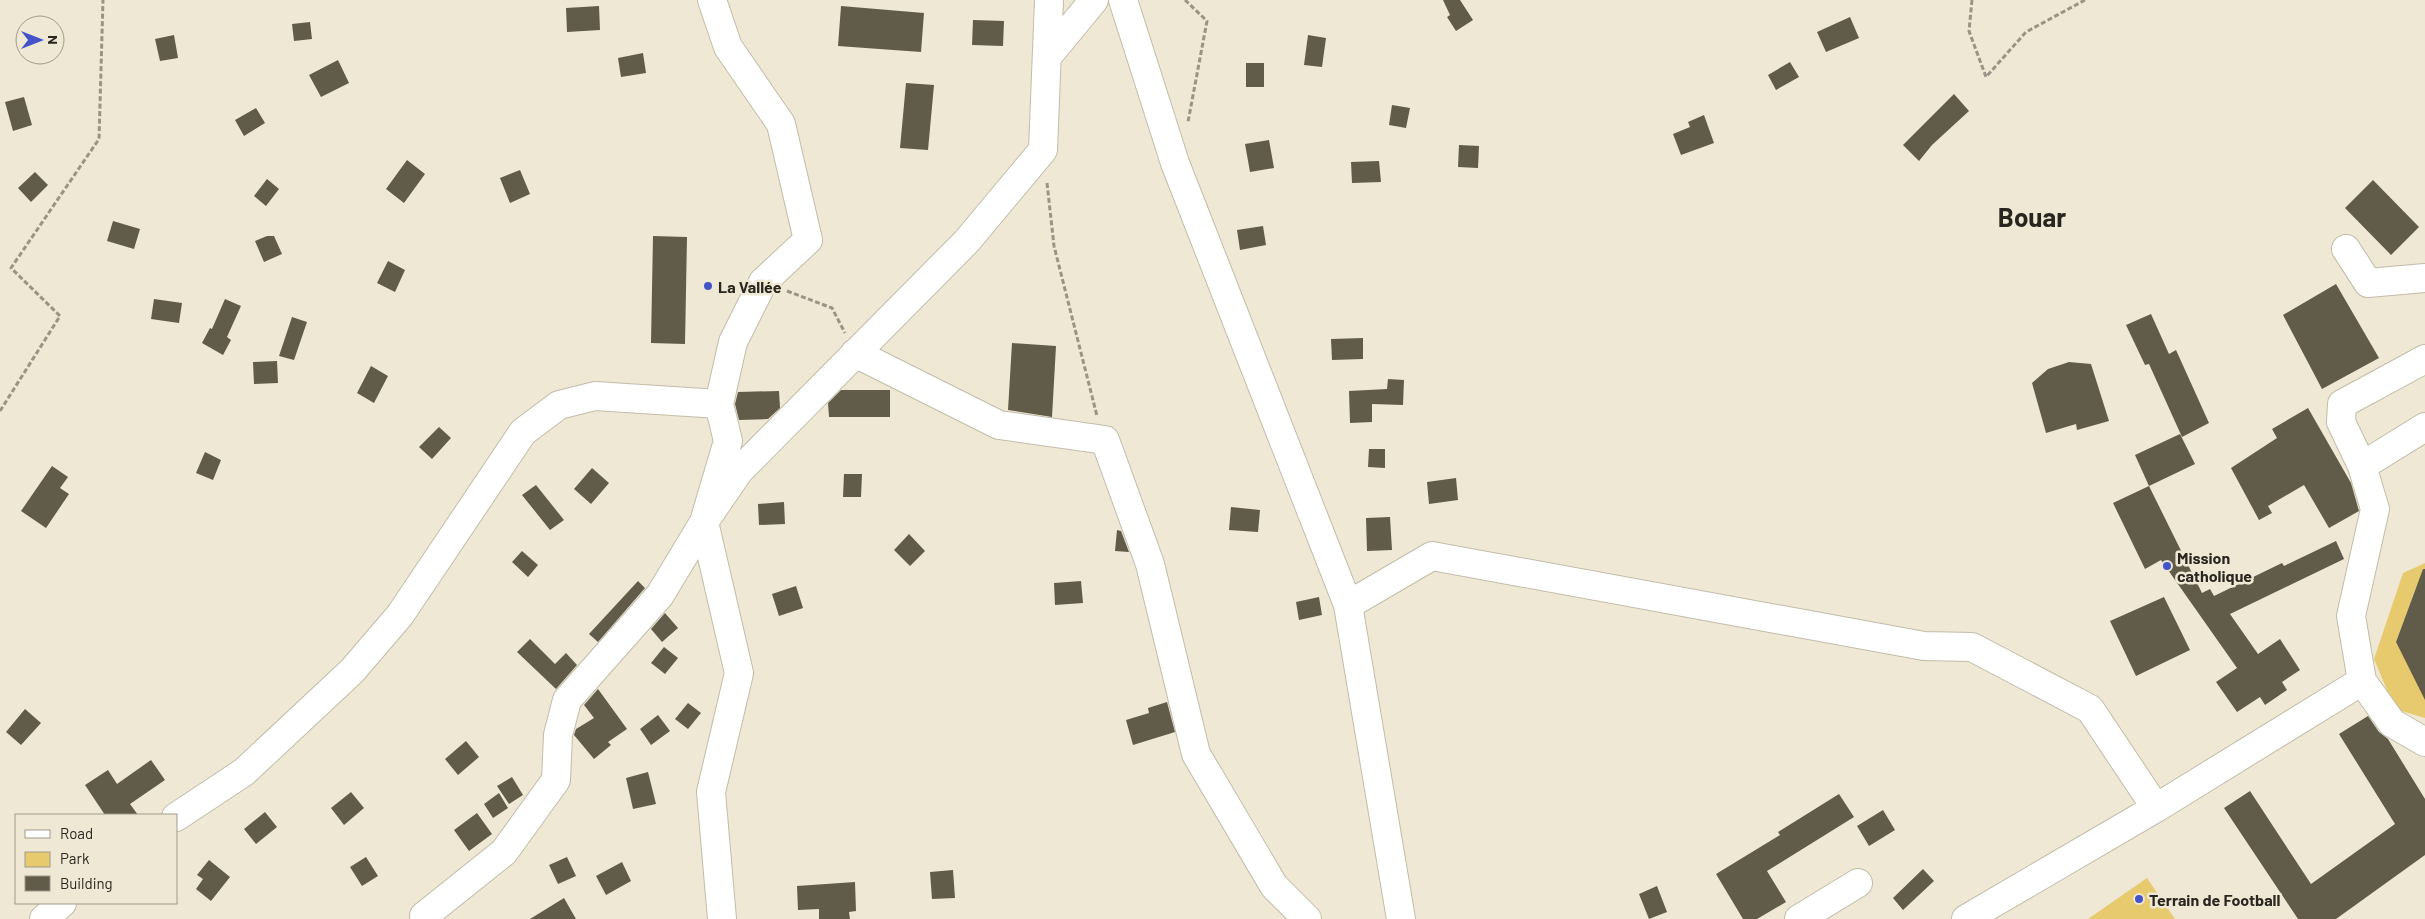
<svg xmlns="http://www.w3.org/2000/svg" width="2425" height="919" font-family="Barlow,sans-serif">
	<rect width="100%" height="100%" fill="#efe8d4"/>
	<!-- green -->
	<path fill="#e7ca6d" d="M 2425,563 L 2425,581 L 2417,585 L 2396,642 L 2425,697 L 2425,718 L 2395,709 L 2374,659 L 2403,573 Z
		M 2147,878 L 2175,919 L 2088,919 Z"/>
	<!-- building -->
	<path fill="#615b4a" d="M 1443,0 L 1460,0 L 1473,20 L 1456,31 L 1447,17 L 1450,15 Z
		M 599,6 L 600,30 L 567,32 L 566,8 Z
		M 841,6 L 924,13 L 921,52 L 838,46 Z
		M 1850,17 L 1859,38 L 1826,52 L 1817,32 Z
		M 973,20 L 1004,21 L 1003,46 L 972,45 Z
		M 310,22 L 312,39 L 294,41 L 292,24 Z
		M 174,35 L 178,58 L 160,61 L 155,39 Z
		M 1308,35 L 1326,38 L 1322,67 L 1304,65 Z
		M 643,53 L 646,73 L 621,77 L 618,58 Z
		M 338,60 L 349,83 L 321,97 L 309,75 Z
		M 1790,62 L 1799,77 L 1776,90 L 1768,75 Z
		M 1246,63 L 1264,63 L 1264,87 L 1246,87 Z
		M 906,83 L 934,85 L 928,150 L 900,148 Z
		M 1954,94 L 1969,111 L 1932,145 L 1919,161 L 1903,145 Z
		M 24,97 L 32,125 L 13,131 L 5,102 Z
		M 1392,105 L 1410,108 L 1406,128 L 1389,125 Z
		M 256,108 L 265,123 L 244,136 L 235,120 Z
		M 1704,115 L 1714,143 L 1681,155 L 1673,134 L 1690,127 L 1688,122 Z
		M 1269,140 L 1274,168 L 1250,172 L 1245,144 Z
		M 1459,145 L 1479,146 L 1478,168 L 1458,167 Z
		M 407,160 L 425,174 L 404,203 L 386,189 Z
		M 1379,161 L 1381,182 L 1352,183 L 1351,162 Z
		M 520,170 L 530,194 L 510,203 L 500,178 Z
		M 35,172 L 48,185 L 31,202 L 18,188 Z
		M 267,179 L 279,189 L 266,206 L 254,196 Z
		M 2373,180 L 2419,227 L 2391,255 L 2345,208 Z
		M 113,221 L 140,229 L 134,249 L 107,241 Z
		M 1263,226 L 1266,245 L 1240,250 L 1237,230 Z
		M 267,236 L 274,236 L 282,254 L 264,262 L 255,241 Z
		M 653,236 L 687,237 L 685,344 L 651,343 Z
		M 388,261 L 405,270 L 395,292 L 377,283 Z
		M 2336,284 L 2379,358 L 2322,389 L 2283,315 Z
		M 154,299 L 182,303 L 179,323 L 151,319 Z
		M 225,299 L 241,306 L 227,337 L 231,340 L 223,355 L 202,343 L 210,328 L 212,329 Z
		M 2151,314 L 2169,354 L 2176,350 L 2209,423 L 2182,437 L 2149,364 L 2145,365 L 2126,325 Z
		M 292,317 L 307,322 L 294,360 L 279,356 Z
		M 1363,338 L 1363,359 L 1332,360 L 1331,339 Z
		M 1012,343 L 1056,346 L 1052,417 L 1008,410 Z
		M 277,361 L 278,383 L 254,384 L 253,362 Z
		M 2069,362 L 2091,364 L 2109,421 L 2077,430 L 2076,424 L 2046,433 L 2032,383 L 2048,369 Z
		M 371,366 L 388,376 L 374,403 L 357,393 Z
		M 1388,379 L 1404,380 L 1403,405 L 1372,404 L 1372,422 L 1350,423 L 1349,391 L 1387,389 Z
		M 841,390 L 890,390 L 890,417 L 829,417 L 828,403 Z
		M 779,391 L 780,408 L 768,419 L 739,420 L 735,404 L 738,392 Z
		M 2308,408 L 2351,483 L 2359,511 L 2329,528 L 2304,485 L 2268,506 L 2272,513 L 2259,520 L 2231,468 L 2277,438 L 2272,429 Z
		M 439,427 L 451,438 L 432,459 L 419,447 Z
		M 2180,434 L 2195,464 L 2149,486 L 2135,455 Z
		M 1369,449 L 1385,449 L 1385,468 L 1368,467 Z
		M 205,452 L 221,460 L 213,480 L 196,473 Z
		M 52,466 L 68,477 L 60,488 L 69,494 L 46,528 L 21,511 Z
		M 592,468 L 609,483 L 591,504 L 574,489 Z
		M 844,474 L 862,474 L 861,497 L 843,497 Z
		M 1456,478 L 1458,500 L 1429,504 L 1427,482 Z
		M 536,485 L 564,520 L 550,530 L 522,495 Z
		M 2149,486 L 2202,593 L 2210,589 L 2214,596 L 2282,563 L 2284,566 L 2336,541 L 2344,559 L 2230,614 L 2258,654 L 2280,639 L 2300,670 L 2282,682 L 2287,690 L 2265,705 L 2260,697 L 2237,712 L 2216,682 L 2237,668 L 2161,560 L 2145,569 L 2113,503 Z
		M 784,502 L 785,524 L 759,525 L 758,504 Z
		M 1231,507 L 1260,510 L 1258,532 L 1229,530 Z
		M 1390,517 L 1392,550 L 1367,551 L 1366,518 Z
		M 1117,530 L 1121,531 L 1129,552 L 1115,551 Z
		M 909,534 L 925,551 L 910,566 L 894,550 Z
		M 522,551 L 538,565 L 528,577 L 512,562 Z
		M 2423,569 L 2425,569 L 2425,700 L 2396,642 Z
		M 638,581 L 645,588 L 598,642 L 589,634 Z
		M 1081,581 L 1083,603 L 1055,605 L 1054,583 Z
		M 796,586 L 803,608 L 779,616 L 772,594 Z
		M 1319,597 L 1322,615 L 1299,620 L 1296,602 Z
		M 2164,597 L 2190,650 L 2136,676 L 2110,621 Z
		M 665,613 L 678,628 L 662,642 L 651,629 Z
		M 530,639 L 555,664 L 566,653 L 577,665 L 556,689 L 517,652 Z
		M 664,647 L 678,658 L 665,674 L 651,663 Z
		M 598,689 L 627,729 L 608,742 L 611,745 L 594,759 L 574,735 L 576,729 L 594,718 L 584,705 Z
		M 1167,702 L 1175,732 L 1133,745 L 1126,720 L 1149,713 L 1148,708 Z
		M 688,703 L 701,713 L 688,729 L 675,719 Z
		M 25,709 L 41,723 L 21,745 L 6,732 Z
		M 658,715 L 670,731 L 651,745 L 640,729 Z
		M 2368,716 L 2379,732 L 2388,739 L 2425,799 L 2425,855 L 2336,919 L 2298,919 L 2224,808 L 2250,791 L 2311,884 L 2395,824 L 2339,734 Z
		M 466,741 L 479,757 L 458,775 L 445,759 Z
		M 151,760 L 165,780 L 130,804 L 138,815 L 105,815 L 85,785 L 108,770 L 117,784 Z
		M 648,772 L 656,804 L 633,809 L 626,778 Z
		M 512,777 L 523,795 L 509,804 L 497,786 Z
		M 351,792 L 364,808 L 344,825 L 331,808 Z
		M 499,793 L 508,808 L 493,818 L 484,804 Z
		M 1839,794 L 1854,817 L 1767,871 L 1786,902 L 1757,919 L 1743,919 L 1716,874 L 1780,835 L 1778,832 Z
		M 1883,810 L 1895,830 L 1869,846 L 1857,826 Z
		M 265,812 L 277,827 L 256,844 L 244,829 Z
		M 477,813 L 492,834 L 469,851 L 454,830 Z
		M 366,857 L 378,876 L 362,886 L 350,867 Z
		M 567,857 L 576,876 L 558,884 L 549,865 Z
		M 209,860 L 230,877 L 211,901 L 196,889 L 203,879 L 197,875 Z
		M 622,862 L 631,881 L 606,895 L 596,876 Z
		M 1923,869 L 1934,881 L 1903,910 L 1893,898 Z
		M 953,870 L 955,898 L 932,899 L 930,872 Z
		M 855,882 L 856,911 L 849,912 L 850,919 L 819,919 L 819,909 L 798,910 L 797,886 Z
		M 1657,886 L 1667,912 L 1649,919 L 1639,894 Z
		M 564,898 L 576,919 L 530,919 Z"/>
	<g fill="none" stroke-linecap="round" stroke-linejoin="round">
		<defs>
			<path id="minor" d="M 712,0 L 728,47 L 781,124 L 808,240 L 763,282 L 733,342 L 719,404
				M 1123,0 L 1175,163 L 1348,605 L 1401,919
				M 1047,57 L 1094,0
				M 2346,249 L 2368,283 L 2425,278
				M 855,353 L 999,425 L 1105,440 L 1150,564 L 1196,754 L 1274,886 L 1307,919
				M 2425,427 L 2362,466 L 2375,509 L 2351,616 L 2362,681 L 2392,723 L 2425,742
				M 2362,466 L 2341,422 L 2342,404 L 2425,359
				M 1348,605 L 1432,556 L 1924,646 L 1972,647 L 2090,709 L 2156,808
				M 176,817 L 244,772 L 352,671 L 400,615 L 523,432 L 559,405 L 595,396 L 719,404 L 728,441 L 704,522 L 660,595 L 567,700 L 558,735 L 556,780 L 504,852 L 424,916 L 427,919
				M 44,919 L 62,903
				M 722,919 L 711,792 L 739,673 L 704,522 L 739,471 L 967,241 L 1043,150 L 1049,0
				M 1799,919 L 1858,883
				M 1966,919 L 2156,808 L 2362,681"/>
		</defs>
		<!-- minor casing -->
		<use href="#minor" stroke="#c2bca9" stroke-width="30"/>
		<!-- path -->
		<path stroke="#999486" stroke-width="3" stroke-dasharray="5 2.5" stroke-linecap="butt" d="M 1185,0 L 1207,21 L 1188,122
			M 1972,0 L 1969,31 L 1986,77 L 2026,32 L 2085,0
			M 1047,183 L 1054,246 L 1097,416
			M 787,291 L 832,308 L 845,333
			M 0,411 L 60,316 L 11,268 L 99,139 L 103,0"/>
		<!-- minor -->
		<use href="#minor" stroke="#fff" stroke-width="28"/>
	</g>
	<!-- markers -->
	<g fill="#4354c8" stroke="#efe8d4" stroke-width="2">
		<circle cx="708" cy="286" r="5"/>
		<circle cx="2167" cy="566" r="5"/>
		<circle cx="2139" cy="899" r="5"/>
	</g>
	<g text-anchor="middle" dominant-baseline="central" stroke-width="5" stroke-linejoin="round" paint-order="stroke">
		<!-- poi labels -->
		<g font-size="16" font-weight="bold" fill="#29261f" stroke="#efe8d4" text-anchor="start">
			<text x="718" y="286">La Vallée</text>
			<text x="2177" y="557">Mission<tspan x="2177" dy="18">catholique</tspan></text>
			<text x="2149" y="899">Terrain de Football</text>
		</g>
		<!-- town labels -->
		<g font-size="26" font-weight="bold" fill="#29261f" stroke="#efe8d4">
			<text x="2032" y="216">Bouar</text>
		</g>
	</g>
	<!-- legend -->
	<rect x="15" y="814" width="162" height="90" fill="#efe8d4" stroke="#a09a8c"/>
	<rect x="25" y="830" width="25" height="8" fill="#ffffff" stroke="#a09a8c"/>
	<text x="60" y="839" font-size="15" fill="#29261f">Road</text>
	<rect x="25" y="852" width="25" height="15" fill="#e7ca6d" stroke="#a09a8c"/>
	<text x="60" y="864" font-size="15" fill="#29261f">Park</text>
	<rect x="25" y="876" width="25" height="15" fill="#615b4a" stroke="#a09a8c"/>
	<text x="60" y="889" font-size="15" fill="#29261f">Building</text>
	<!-- north arrow -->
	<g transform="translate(40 40) rotate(90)"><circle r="24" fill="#efe8d4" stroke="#a09a8c"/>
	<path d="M0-4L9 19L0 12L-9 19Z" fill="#4354c8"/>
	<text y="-8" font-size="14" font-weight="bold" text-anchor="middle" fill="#29261f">N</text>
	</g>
</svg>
